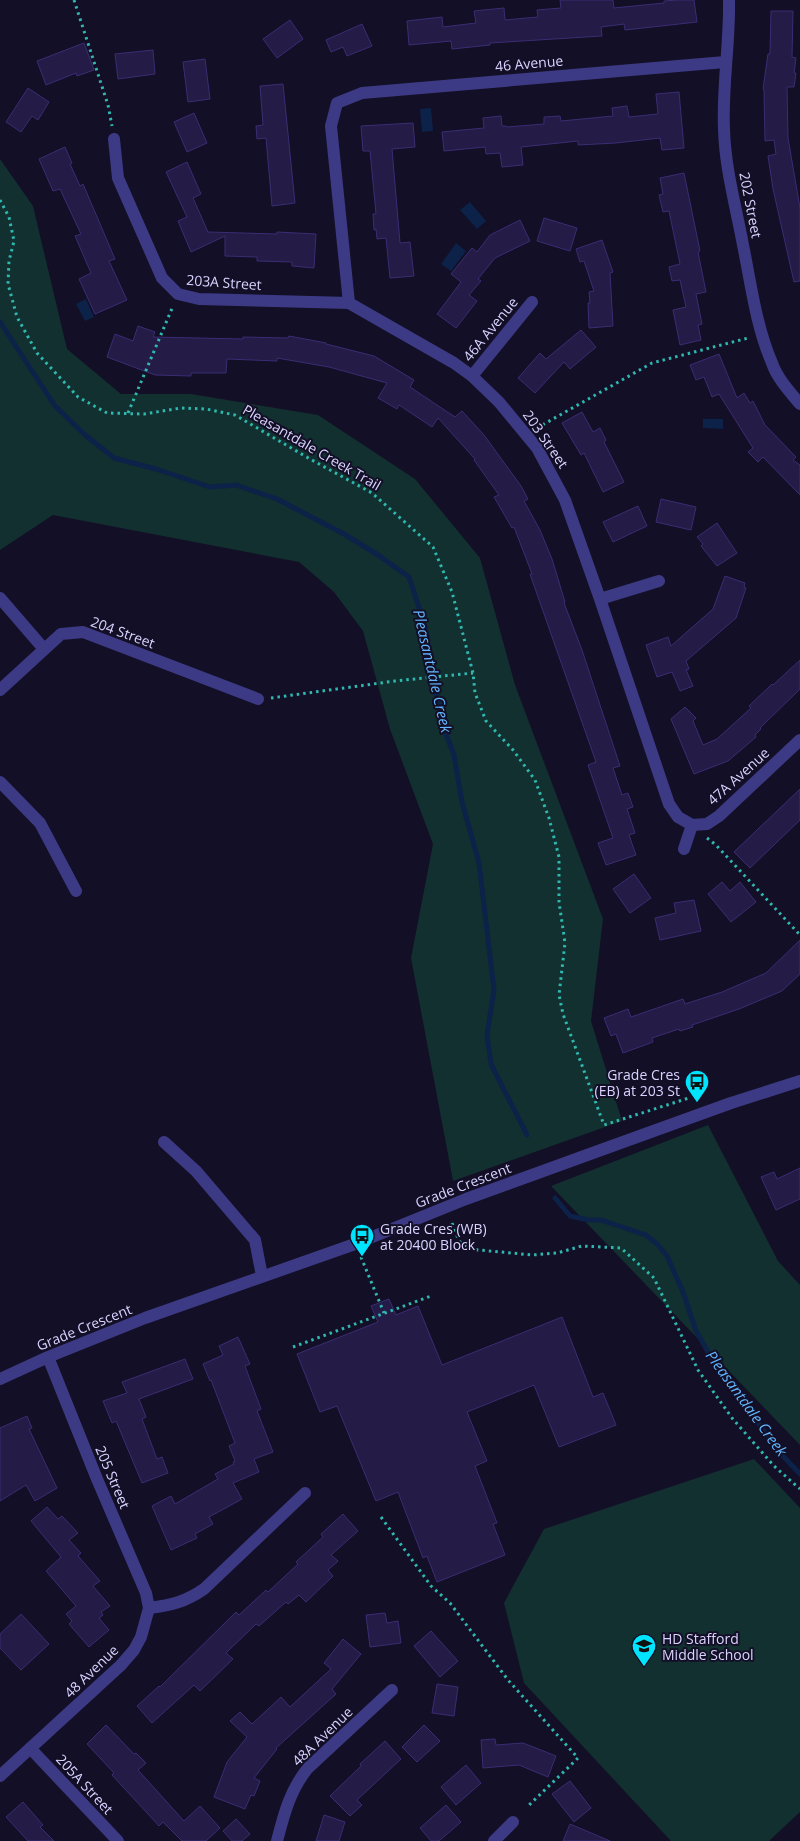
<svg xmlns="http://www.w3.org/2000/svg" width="800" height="1841" font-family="'Open Sans',sans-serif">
	<rect width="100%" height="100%" fill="#130f26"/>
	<!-- green -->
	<path fill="#12302f" d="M 0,159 L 33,206 L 67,349 L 121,394 L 191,394 L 318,415 L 415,479 L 480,558 L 515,685 L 603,919 L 591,1021 L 622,1121 L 453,1181 L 411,958 L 433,844 L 390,729 L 363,631 L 334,592 L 299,562 L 53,515 L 0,550 Z
		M 708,1125 L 778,1261 L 800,1285 L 800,1445 L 551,1186 Z
		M 754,1459 L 800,1508 L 800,1812 L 769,1841 L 671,1841 L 524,1683 L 504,1603 L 544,1529 Z"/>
	<!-- water -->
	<path fill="#0c2248" d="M 431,108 L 433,131 L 422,132 L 420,109 Z
		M 470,202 L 486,221 L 477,229 L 460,210 Z
		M 456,243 L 466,251 L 451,271 L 441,264 Z
		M 86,299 L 94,317 L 85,321 L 76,304 Z
		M 703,419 L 723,419 L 723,429 L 703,428 Z"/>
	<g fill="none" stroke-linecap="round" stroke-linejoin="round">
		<!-- stream -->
		<path stroke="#0c2248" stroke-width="5" d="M 0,322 L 55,406 L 84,434 L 114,458 L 156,469 L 210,487 L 236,485 L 277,499 L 344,534 L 378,555 L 409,577 L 425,626 L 441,721 L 454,755 L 462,802 L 479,863 L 494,990 L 487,1035 L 491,1064 L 527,1135
			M 555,1198 L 570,1216 L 589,1220 L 601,1220 L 646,1235 L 658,1245 L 667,1256 L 683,1292 L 696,1331 L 716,1366 L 782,1455 L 800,1474"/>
	</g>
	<!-- building -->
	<path fill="#241b47" stroke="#3b2d73" d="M 560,0 L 613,0 L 614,8 L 664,3 L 664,1 L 677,0 L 694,0 L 697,22 L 625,30 L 624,24 L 601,27 L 602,36 L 490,43 L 490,45 L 452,49 L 451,41 L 409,45 L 407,21 L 442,17 L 443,27 L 476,23 L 474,11 L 504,8 L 505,20 L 538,17 L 537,10 L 561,8 Z
		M 771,11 L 793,11 L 792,57 L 796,58 L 794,73 L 796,73 L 794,87 L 787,87 L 788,138 L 800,208 L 800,281 L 794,282 L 773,189 L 768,156 L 776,154 L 774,140 L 765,141 L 764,90 L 763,89 L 768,54 L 770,54 Z
		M 290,20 L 303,39 L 277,58 L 263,39 Z
		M 362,24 L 372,46 L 347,56 L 343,47 L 331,52 L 326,40 Z
		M 84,43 L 94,70 L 77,76 L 76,73 L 46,85 L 37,61 Z
		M 153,50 L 155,74 L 118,79 L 115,54 Z
		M 205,59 L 210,99 L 188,102 L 183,62 Z
		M 283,84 L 295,203 L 272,206 L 266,138 L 257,139 L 256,126 L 263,125 L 260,86 Z
		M 28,88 L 49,102 L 38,120 L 32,116 L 21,132 L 6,122 Z
		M 679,92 L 684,148 L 662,150 L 660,138 L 616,143 L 578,145 L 578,141 L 521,147 L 523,165 L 502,167 L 500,153 L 486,154 L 485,147 L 444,151 L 442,132 L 484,128 L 483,118 L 501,116 L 502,126 L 506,126 L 507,127 L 544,124 L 544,117 L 560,116 L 561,121 L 613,116 L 612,108 L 627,106 L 629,117 L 658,114 L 656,94 Z
		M 194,113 L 207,143 L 187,152 L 174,122 Z
		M 413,123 L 415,147 L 392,149 L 400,243 L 410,242 L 414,276 L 390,278 L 386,238 L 377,239 L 376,229 L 374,230 L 373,214 L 376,214 L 375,203 L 370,151 L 363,151 L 361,126 Z
		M 65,147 L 72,163 L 70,164 L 80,186 L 83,184 L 115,259 L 109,261 L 127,300 L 95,314 L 79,279 L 91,273 L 75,236 L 81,234 L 60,189 L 53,191 L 39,159 Z
		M 187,162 L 201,194 L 193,198 L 208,232 L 277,234 L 277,232 L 316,234 L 314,268 L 292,266 L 292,262 L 257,261 L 257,257 L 225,256 L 225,236 L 191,252 L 178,221 L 187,217 L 166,172 Z
		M 684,173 L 700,251 L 698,252 L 706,292 L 696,294 L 702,324 L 698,325 L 701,340 L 680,345 L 673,310 L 686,307 L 680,280 L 672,281 L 669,267 L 680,264 L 669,211 L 663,212 L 659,195 L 663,194 L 660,178 Z
		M 544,218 L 577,228 L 570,251 L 537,241 Z
		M 520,220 L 530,241 L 495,258 L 478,279 L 481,281 L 469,295 L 477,301 L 456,328 L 437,314 L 461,282 L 451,274 L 472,248 L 477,252 L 490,235 Z
		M 602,240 L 613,272 L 610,273 L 613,326 L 589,328 L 588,303 L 590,303 L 589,292 L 594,291 L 584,261 L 580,262 L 576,249 Z
		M 138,326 L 155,332 L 153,337 L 243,339 L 243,337 L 288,338 L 289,336 L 326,343 L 326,344 L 374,356 L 414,380 L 410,387 L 455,417 L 462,411 L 484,435 L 521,486 L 528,499 L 524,501 L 540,530 L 552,559 L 565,602 L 564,603 L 582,650 L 620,766 L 613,768 L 622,795 L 628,793 L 633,807 L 627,809 L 635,833 L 629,835 L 636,855 L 606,865 L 598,843 L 613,838 L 588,765 L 596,762 L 530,574 L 532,574 L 514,527 L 512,528 L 494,497 L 499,495 L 474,460 L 475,459 L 438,418 L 432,427 L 399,405 L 397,409 L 378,398 L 387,383 L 329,367 L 277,358 L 277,361 L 227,359 L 226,373 L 191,373 L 191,376 L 155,375 L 107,357 L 115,334 L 133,341 Z
		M 581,330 L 596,347 L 570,369 L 564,362 L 535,393 L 518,378 L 540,353 L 546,359 Z
		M 719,354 L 737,398 L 744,393 L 750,403 L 753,401 L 765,425 L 796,457 L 793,460 L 800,465 L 800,495 L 763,457 L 758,462 L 748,452 L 753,448 L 719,394 L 712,397 L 704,377 L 696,380 L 690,365 Z
		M 582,412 L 593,432 L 600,428 L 606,440 L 604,442 L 624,482 L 603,492 L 584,453 L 581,455 L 562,423 Z
		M 661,499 L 696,507 L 691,530 L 656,522 Z
		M 638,506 L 647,526 L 613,542 L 603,522 Z
		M 717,523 L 737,553 L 717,566 L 701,546 L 703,544 L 697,537 Z
		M 725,576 L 745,583 L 744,587 L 746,588 L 736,618 L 686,661 L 689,669 L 686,670 L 693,686 L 680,691 L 672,672 L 657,677 L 646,645 L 668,637 L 671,646 L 713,609 Z
		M 800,660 L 800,689 L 760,728 L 761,729 L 755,735 L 756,737 L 728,761 L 694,774 L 671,719 L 685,707 L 696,718 L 693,721 L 703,745 L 717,739 L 751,708 L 749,706 L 772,684 L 773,685 Z
		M 800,789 L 800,820 L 750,868 L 734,852 Z
		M 634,874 L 651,898 L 630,913 L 613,889 Z
		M 722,882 L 730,891 L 740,882 L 756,902 L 731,922 L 708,894 Z
		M 694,900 L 701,931 L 660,940 L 655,918 L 676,913 L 674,903 Z
		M 800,940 L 800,974 L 782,991 L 739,1009 L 692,1025 L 693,1027 L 680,1031 L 679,1029 L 652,1038 L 653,1042 L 623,1053 L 616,1034 L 611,1036 L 604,1018 L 628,1009 L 631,1017 L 683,999 L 685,1004 L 722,992 L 766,973 Z
		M 800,1168 L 800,1199 L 776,1210 L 761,1177 L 774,1172 L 777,1179 Z
		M 389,1299 L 396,1315 L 418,1306 L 442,1365 L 562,1317 L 593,1397 L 603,1393 L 616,1425 L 559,1447 L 534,1385 L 467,1412 L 487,1461 L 475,1466 L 497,1523 L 493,1524 L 505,1555 L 437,1582 L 427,1556 L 423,1558 L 398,1492 L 376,1501 L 337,1406 L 320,1412 L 297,1354 L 378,1322 L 371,1306 Z
		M 238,1337 L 250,1364 L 245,1366 L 261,1409 L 257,1411 L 273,1452 L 254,1459 L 259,1472 L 233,1483 L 242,1499 L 209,1517 L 213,1524 L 195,1534 L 197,1538 L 171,1550 L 152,1506 L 171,1496 L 175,1504 L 218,1479 L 215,1474 L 234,1464 L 233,1462 L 235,1461 L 229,1446 L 235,1443 L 211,1380 L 210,1381 L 203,1364 L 223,1355 L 219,1346 Z
		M 185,1359 L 193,1379 L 139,1399 L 146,1417 L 142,1419 L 157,1459 L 162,1457 L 168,1473 L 142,1483 L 116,1421 L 112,1423 L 103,1401 L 127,1393 L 122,1382 Z
		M 27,1416 L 32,1428 L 29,1429 L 57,1488 L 35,1501 L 26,1485 L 0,1501 L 0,1428 Z
		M 47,1507 L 58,1519 L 62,1516 L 78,1533 L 69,1540 L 81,1553 L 78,1556 L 100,1581 L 93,1586 L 110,1606 L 101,1612 L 103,1615 L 99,1618 L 109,1630 L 89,1647 L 69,1624 L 72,1621 L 66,1614 L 76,1606 L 46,1571 L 61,1557 L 31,1521 Z
		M 343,1514 L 358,1531 L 331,1555 L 338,1561 L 328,1570 L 333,1576 L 306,1602 L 299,1595 L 288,1604 L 286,1602 L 259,1626 L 256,1624 L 226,1653 L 233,1659 L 200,1691 L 194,1685 L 152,1723 L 137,1706 L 159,1686 L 160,1687 L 236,1612 L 239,1615 L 266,1590 L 268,1592 L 298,1564 L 296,1562 L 323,1537 L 321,1534 Z
		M 385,1613 L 387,1623 L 398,1621 L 401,1643 L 370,1647 L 366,1615 Z
		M 21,1614 L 49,1644 L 21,1670 L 0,1648 L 0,1634 Z
		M 431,1631 L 458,1661 L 440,1677 L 414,1646 Z
		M 343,1639 L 361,1654 L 332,1689 L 336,1694 L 276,1748 L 277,1749 L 254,1778 L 260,1781 L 254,1796 L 251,1795 L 245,1809 L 214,1797 L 227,1762 L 247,1737 L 230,1721 L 240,1712 L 252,1724 L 281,1697 L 290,1707 L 331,1669 L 324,1663 Z
		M 437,1684 L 458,1687 L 454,1716 L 432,1713 Z
		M 106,1725 L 134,1754 L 136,1753 L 146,1763 L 138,1770 L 184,1821 L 200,1806 L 220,1828 L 206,1841 L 182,1841 L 163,1822 L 159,1826 L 112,1775 L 114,1773 L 87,1744 Z
		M 424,1725 L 440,1741 L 417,1762 L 402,1747 Z
		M 495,1739 L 496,1745 L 523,1743 L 556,1756 L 548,1777 L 519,1765 L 483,1768 L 481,1740 Z
		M 385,1741 L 401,1759 L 357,1800 L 362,1805 L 350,1816 L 330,1796 L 361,1766 L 360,1764 Z
		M 466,1765 L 481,1783 L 456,1805 L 441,1787 Z
		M 570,1781 L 591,1808 L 574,1822 L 552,1794 Z
		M 23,1802 L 43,1825 L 40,1827 L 54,1841 L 28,1841 L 6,1817 Z
		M 446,1805 L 461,1822 L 439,1841 L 431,1841 L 420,1828 Z
		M 324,1815 L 345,1822 L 339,1841 L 316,1841 Z
		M 236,1819 L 250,1834 L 242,1841 L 232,1841 L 223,1831 Z
		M 570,1824 L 610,1841 L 563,1841 Z"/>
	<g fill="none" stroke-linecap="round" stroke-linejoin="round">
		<!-- path -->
		<path stroke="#2fb8b0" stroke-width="3" stroke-dasharray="2.5 4" stroke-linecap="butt" d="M 74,0 L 108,105 L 112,126
			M 0,200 L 9,217 L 14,241 L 9,261 L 8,284 L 17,317 L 37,353 L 78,397 L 107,413 L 144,414 L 181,408 L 206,409 L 235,415 L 310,459 L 372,493 L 433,547 L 452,592 L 473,673 L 475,693 L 486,721 L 513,750 L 535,780 L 549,818 L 559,857 L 559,902 L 565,943 L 559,995 L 563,1014 L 604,1125 L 689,1098
			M 128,413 L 173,306
			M 537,428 L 652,363 L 748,338
			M 271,698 L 395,681 L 473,673
			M 707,838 L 716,845 L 800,935
			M 452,1223 L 459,1241 L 469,1249 L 532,1255 L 557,1253 L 582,1246 L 621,1248 L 654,1278 L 698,1370 L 732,1418 L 774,1466 L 800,1489
			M 361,1257 L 384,1313
			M 293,1347 L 431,1296
			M 381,1517 L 431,1586 L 450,1603 L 508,1680 L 578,1758 L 528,1806"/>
		<!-- minor -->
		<path stroke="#3d3a85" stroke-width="12" d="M 729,0 C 730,43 722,86 724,129 C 725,168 736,207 743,245 C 751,284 756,326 772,363 C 777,378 790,392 800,404
			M 114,139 L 118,178 L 162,278 L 178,294 L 199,299 L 349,303 L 454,363 L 472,376 L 499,402 L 537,448 L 565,500 L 600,599 L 669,804 L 678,817 L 692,825
			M 349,303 L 331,126 L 337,103 L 362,93 L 725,62
			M 472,376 L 532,302
			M 0,598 L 44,649
			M 600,599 L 659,581
			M 0,690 L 61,634 L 83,632 L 258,699
			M 0,782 L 40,823 L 76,891
			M 692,825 L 707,824 L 719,816 L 800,740
			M 684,849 L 692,825
			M 164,1142 L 196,1171 L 255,1240 L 262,1276
			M 0,1379 L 48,1357 L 145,1318 L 355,1244 L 466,1199 L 612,1146 L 731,1103 L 800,1081
			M 149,1608 C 172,1605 185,1602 204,1589 L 305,1493
			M 30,1748 L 118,1841
			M 0,1776 L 121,1665 L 134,1650 L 141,1637 L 149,1608 L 146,1593 L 97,1479 L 48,1357
			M 277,1841 C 284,1814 290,1790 308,1768 L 392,1690
			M 494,1841 L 513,1822"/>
	</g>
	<!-- icons -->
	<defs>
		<symbol id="bus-pin" viewBox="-11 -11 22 30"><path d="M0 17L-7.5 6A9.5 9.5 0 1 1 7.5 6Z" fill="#00e5ff" stroke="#130f26"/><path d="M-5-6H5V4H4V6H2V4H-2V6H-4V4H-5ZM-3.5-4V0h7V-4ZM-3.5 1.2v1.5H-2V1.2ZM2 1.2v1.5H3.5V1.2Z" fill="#111"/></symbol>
		<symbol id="school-pin" viewBox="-11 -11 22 30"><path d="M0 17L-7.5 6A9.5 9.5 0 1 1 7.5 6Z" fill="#00e5ff" stroke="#130f26"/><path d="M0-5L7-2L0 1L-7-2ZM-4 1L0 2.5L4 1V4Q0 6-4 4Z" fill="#111"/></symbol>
	</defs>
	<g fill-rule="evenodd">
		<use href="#bus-pin" x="683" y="1068" width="28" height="38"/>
		<use href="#bus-pin" x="348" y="1222" width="28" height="38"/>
		<use href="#school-pin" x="630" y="1632" width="28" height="38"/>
	</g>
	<g text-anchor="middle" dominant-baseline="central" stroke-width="4" stroke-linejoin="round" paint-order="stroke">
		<!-- street labels -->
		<g font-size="14" fill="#d9d4ff" stroke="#130f26">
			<text transform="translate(529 63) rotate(-5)">46 Avenue</text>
			<text transform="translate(751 205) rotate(79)">202 Street</text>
			<text transform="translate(224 282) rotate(4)">203A Street</text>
			<text transform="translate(490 329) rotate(-51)">46A Avenue</text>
			<text transform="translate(546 439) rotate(55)">203 Street</text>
			<text transform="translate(312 447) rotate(30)">Pleasantdale Creek Trail</text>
			<text transform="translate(123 632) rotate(20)">204 Street</text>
			<text transform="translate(738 776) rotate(-42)">47A Avenue</text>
			<text transform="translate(463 1185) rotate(-21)">Grade Crescent</text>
			<text transform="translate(84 1327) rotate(-22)">Grade Crescent</text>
			<text transform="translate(113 1477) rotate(67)">205 Street</text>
			<text transform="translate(91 1671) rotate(-44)">48 Avenue</text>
			<text transform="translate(322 1736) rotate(-44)">48A Avenue</text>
			<text transform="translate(85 1784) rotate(47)">205A Street</text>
		</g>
		<!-- poi labels -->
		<g font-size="14" fill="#d9d4ff" stroke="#130f26" text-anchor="start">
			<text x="680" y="1074" text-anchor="end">Grade Cres<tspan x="680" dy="16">(EB) at 203 St</tspan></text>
			<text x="380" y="1228">Grade Cres (WB)<tspan x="380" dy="16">at 20400 Block</tspan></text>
			<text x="662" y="1638">HD Stafford<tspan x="662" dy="16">Middle School</tspan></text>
		</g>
		<!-- water labels -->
		<g font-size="15" font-style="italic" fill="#62b6ff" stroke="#130f26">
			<text transform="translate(433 671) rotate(77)">Pleasantdale Creek</text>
			<text transform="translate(747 1403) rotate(54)">Pleasantdale Creek</text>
		</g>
	</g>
</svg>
